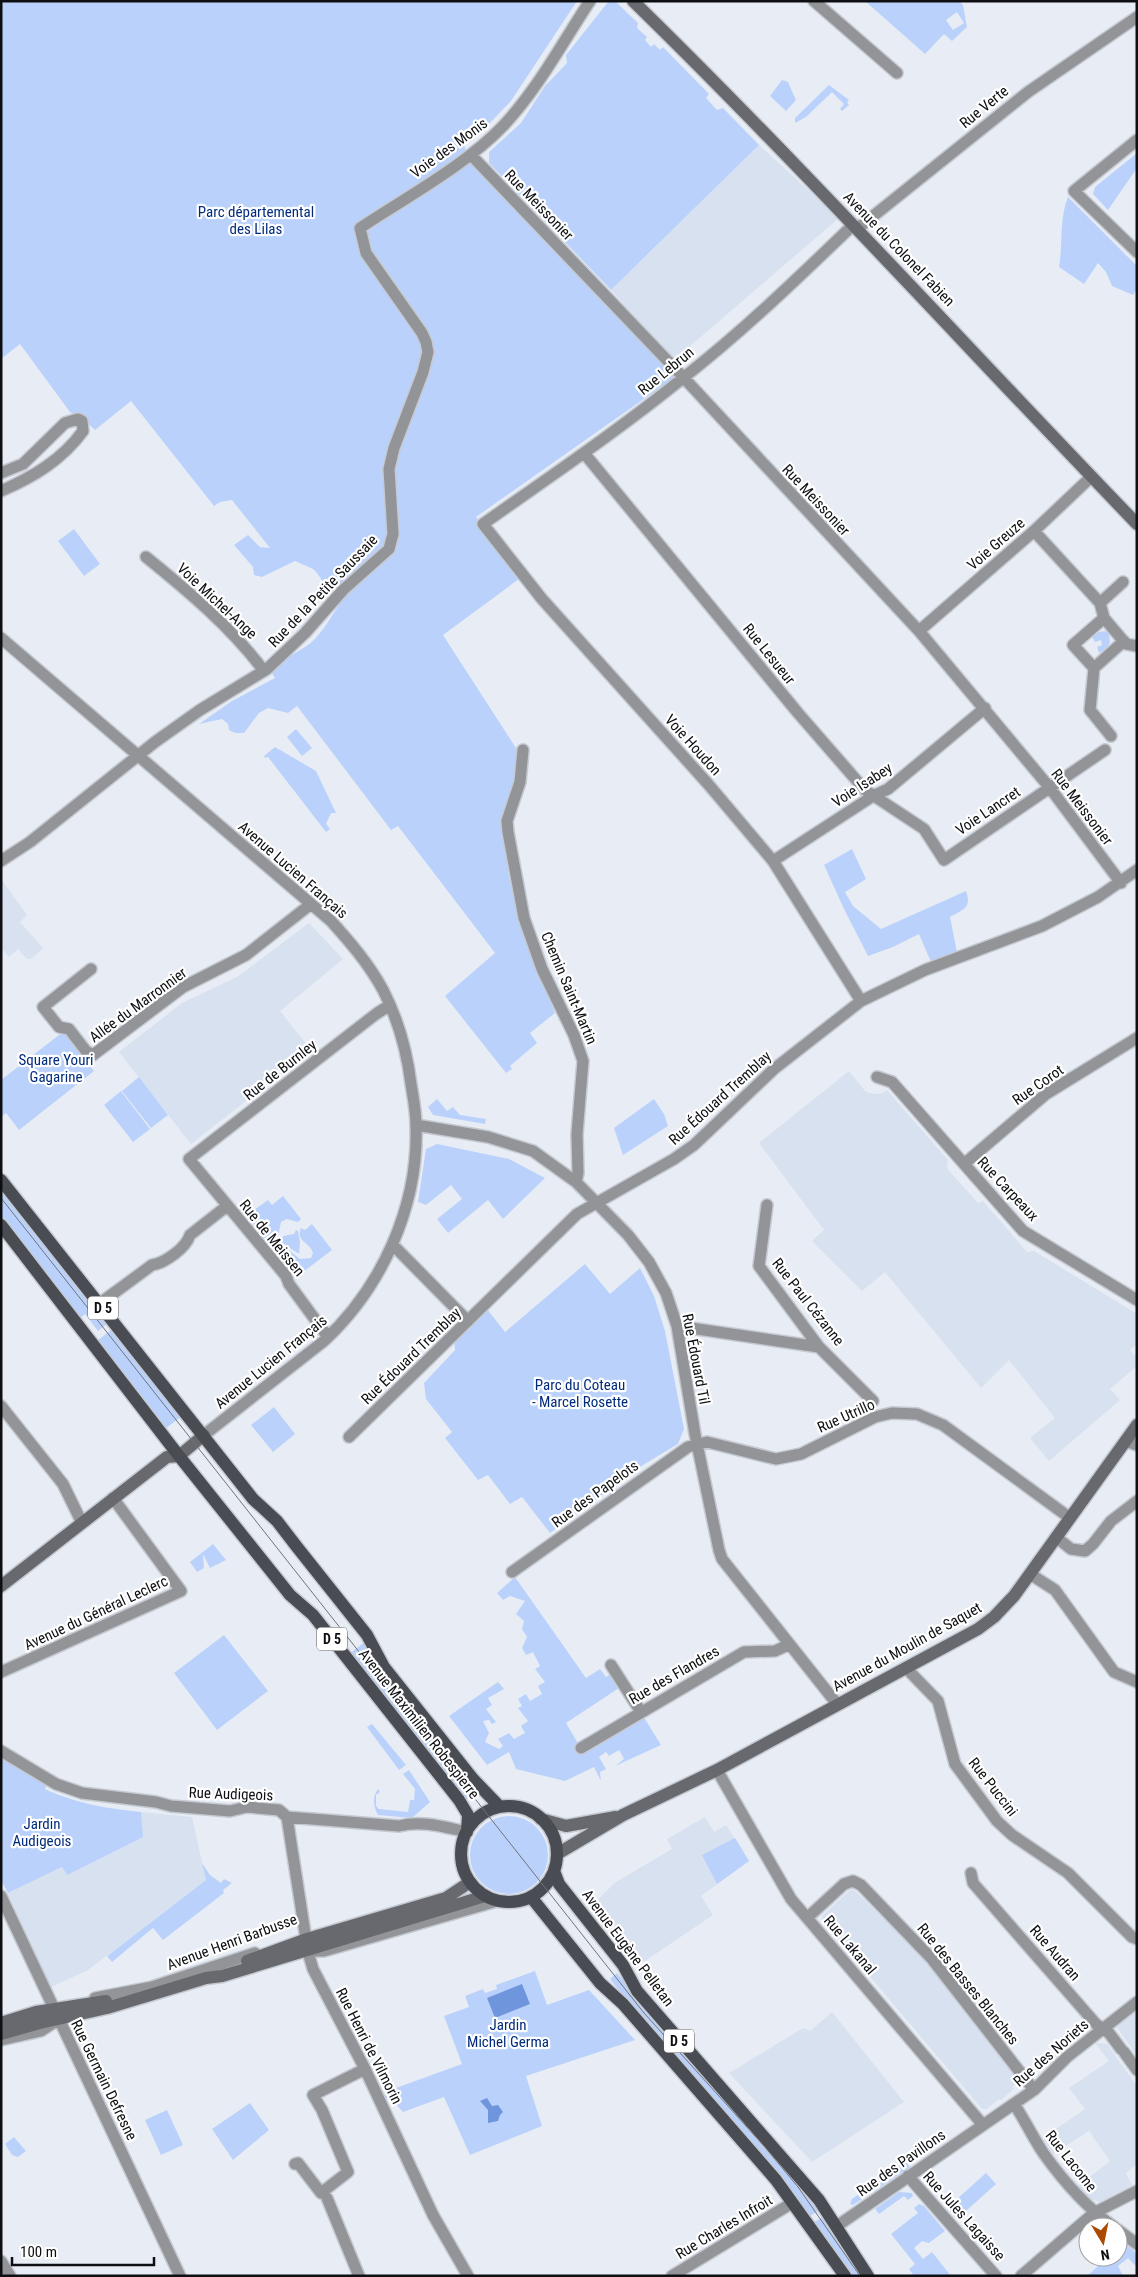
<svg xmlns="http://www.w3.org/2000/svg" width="1138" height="2277" font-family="'Roboto Condensed',sans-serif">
	<rect width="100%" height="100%" fill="#e8edf5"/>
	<!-- built -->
	<path fill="#d8e1ef" d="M 759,145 L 839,218 L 674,360 L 611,290 Z
		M 1,879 L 27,915 L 20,922 L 43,948 L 31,959 L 27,959 L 18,949 L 9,957 L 1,948 Z
		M 309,923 L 343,959 L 280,1011 L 311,1050 L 191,1144 L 119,1052 L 182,1003 L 237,977 Z
		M 849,1071 L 865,1091 L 869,1093 L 880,1094 L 887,1090 L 948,1160 L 947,1168 L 950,1172 L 978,1203 L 983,1201 L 1027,1252 L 1034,1251 L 1137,1314 L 1137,1344 L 1130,1350 L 1137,1358 L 1137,1366 L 1110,1389 L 1120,1400 L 1049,1461 L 1030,1438 L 1055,1418 L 1009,1360 L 981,1388 L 885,1272 L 862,1291 L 812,1241 L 824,1230 L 759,1143 Z
		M 141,1812 L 192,1817 L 206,1880 L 88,1970 L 51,1987 L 8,1893 L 62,1867 L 66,1874 L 142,1837 Z
		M 705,1817 L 714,1832 L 726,1825 L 749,1861 L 701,1896 L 713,1915 L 642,1963 L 595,1902 L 616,1882 L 672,1849 L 667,1839 Z
		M 850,1890 L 854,1890 L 919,1952 L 1018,2077 L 1019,2082 L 1012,2087 L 1014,2089 L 1000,2101 L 999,2099 L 987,2109 L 982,2109 L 822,1920 L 822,1916 Z
		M 1137,2011 L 1137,2056 L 1116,2026 Z
		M 832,2012 L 904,2102 L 812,2162 L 729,2073 L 803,2028 L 810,2031 Z
		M 1095,2043 L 1107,2044 L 1137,2086 L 1137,2164 L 1126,2173 L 1132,2185 L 1100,2202 L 1089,2199 L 1078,2186 L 1110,2161 L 1089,2131 L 1053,2154 L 1043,2138 L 1085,2109 L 1069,2088 L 1109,2061 Z"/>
	<!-- green -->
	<path fill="#bad2fb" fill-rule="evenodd" d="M 1,1 L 577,1 L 511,101 L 485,128 L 464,145 L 471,164 L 675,377 L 476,517 L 518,573 L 519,579 L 443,635 L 516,748 L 516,781 L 502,818 L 509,877 L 518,917 L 555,1013 L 530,1033 L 537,1043 L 510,1066 L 512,1069 L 506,1073 L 445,996 L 495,953 L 398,826 L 391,830 L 297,706 L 288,713 L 268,708 L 259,713 L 244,733 L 235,733 L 229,730 L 228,724 L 222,719 L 199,724 L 232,701 L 275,678 L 270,670 C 283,658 300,652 313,641 C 323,631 331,617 339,605 L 317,573 L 313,569 L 295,561 L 262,577 L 254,575 L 253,567 L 234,545 L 248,535 L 260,547 L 270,548 L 232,500 L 220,502 L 214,506 L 131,401 L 95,430 L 84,420 L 70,412 L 20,344 L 1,359 Z
		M 865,1 L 959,1 L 963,5 L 967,27 L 952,41 L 944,34 L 925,54 ZM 957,12 L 964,23 L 953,30 L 946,20 Z
		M 608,2 L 616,2 L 638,23 L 637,28 L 647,37 L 645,40 L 651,47 L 654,44 L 660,50 L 663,47 L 709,94 L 706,98 L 717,110 L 723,108 L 759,145 L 611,290 L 489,163 L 489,152 L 521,123 L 545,86 L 567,63 L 566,55 Z
		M 782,80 L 788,82 L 796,100 L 786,111 L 770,96 Z
		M 829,85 L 849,100 L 847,102 L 849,105 L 842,111 L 840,109 L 844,104 L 832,92 L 806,117 L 795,123 L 795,118 Z
		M 1137,153 L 1137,168 L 1108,210 L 1093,194 L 1095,187 Z
		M 1068,197 L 1137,266 L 1137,289 L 1133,295 L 1112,286 L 1106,272 L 1098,263 L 1084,284 L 1059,267 C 1063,244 1059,219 1068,197 Z
		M 74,529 L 100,564 L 84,576 L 58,541 Z
		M 1105,631 L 1109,633 L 1110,643 L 1105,650 L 1099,653 L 1097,647 L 1102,645 L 1101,640 L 1095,642 L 1092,637 L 1099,632 Z
		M 296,729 L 312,748 L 302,756 L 287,737 Z
		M 275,747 L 316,771 L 336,813 L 331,813 L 326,824 L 330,829 L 326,832 L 268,757 L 265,758 L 264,756 Z
		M 852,849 L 866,879 L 845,892 L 853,906 L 881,929 L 966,891 C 972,908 964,909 950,917 L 957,952 L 931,962 L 919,934 L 893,947 L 868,956 L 844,909 L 824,865 Z
		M 64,1031 L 94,1071 L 19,1130 L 6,1113 L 1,1117 L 1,1080 Z
		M 139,1077 L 168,1115 L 151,1128 L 122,1091 Z
		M 121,1091 L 150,1129 L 133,1142 L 104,1105 Z
		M 437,1099 L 447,1111 L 453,1107 L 460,1115 L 486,1119 L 485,1124 L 433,1115 L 428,1107 Z
		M 654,1099 L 664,1114 L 668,1126 L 623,1155 L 614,1128 Z
		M 437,1144 L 509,1159 L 545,1178 L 503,1219 L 488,1200 L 448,1233 L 437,1219 L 462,1199 L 451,1185 L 426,1205 L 418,1202 L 426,1149 Z
		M 1,1188 L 108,1323 L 98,1331 L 85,1314 L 79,1319 L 1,1218 Z
		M 283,1196 L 301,1219 L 298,1222 L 287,1219 L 281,1222 L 278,1237 L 270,1241 L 263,1237 L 247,1215 L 268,1200 L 272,1205 Z
		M 312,1224 L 332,1250 L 295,1278 L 275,1253 L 275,1250 L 285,1247 L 300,1259 L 311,1258 L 313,1253 C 310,1242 295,1242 301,1228 L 305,1230 Z
		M 296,1230 L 298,1231 L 300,1242 L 299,1254 L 281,1242 L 283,1236 L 294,1234 Z
		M 585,1264 L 610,1294 L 640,1268 L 654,1296 L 665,1331 L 684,1429 L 678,1444 L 643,1465 L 550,1533 L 522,1497 L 510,1504 L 488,1475 L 478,1480 L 445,1438 L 452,1432 L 426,1399 L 424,1383 L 455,1350 L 454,1338 L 487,1309 L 505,1332 Z
		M 112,1329 L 182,1416 L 165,1429 L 97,1341 Z
		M 274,1407 L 295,1434 L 273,1452 L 251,1425 Z
		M 213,1544 L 226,1560 L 210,1568 L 203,1554 L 204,1568 L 197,1572 L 190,1562 Z
		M 515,1577 L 586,1678 L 600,1669 L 606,1677 L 611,1674 L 619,1688 L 566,1723 L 583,1752 L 641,1718 L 645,1719 L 661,1745 L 615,1766 L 624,1759 L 619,1750 L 609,1756 L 606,1752 L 599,1757 L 606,1769 L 600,1772 L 601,1781 L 594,1767 L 565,1781 L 516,1769 L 509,1752 L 487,1765 L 449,1716 L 498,1682 L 504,1689 L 488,1698 L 492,1705 L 486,1709 L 496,1722 L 492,1724 L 489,1720 L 483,1721 L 489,1733 L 485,1742 L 499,1749 L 503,1746 L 498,1739 L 509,1733 L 514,1739 L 525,1733 L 521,1726 L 528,1721 L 518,1708 L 522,1706 L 518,1699 L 526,1694 L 530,1701 L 542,1694 L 538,1686 L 545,1682 L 535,1669 L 540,1666 L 533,1652 L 526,1655 L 522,1648 L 527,1637 L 522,1629 L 524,1621 L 516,1614 L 525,1601 L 510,1596 L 503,1600 L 497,1593 Z
		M 224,1635 L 268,1691 L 217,1730 L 174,1673 Z
		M 366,1641 L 478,1791 L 464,1802 L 349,1654 Z
		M 372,1724 L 406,1765 L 399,1770 L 367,1727 Z
		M 1,1757 L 47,1784 L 45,1789 C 78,1804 105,1808 141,1812 L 143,1837 L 67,1875 L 62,1867 L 8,1893 L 1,1880 Z
		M 409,1770 L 430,1802 L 412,1818 L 378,1815 C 373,1806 372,1797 378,1789 L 380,1792 L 376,1795 L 376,1806 L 379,1809 L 408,1812 L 410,1800 L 414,1800 L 415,1789 L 403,1774 Z
		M470 1855a39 39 0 1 1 78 0a39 39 0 1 1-78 0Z
		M 735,1838 L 749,1861 L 717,1884 L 702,1855 Z
		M 202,1863 L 210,1875 L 221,1883 L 224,1879 L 232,1883 L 223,1890 L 224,1893 L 163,1940 L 153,1928 L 112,1962 L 107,1956 L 206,1880 Z
		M 535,1971 L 547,2005 L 589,1990 L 635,2040 L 526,2076 L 542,2126 L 470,2155 L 444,2097 L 403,2112 L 389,2097 L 386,2098 L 385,2095 L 394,2093 L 392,2088 L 395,2087 L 396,2088 L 462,2064 L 444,2016 L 469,2007 L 465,1996 L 483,1989 L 485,1993 L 497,1989 L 496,1985 Z
		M 617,1973 L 808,2197 L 818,2211 L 810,2216 L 778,2176 L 647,2026 L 610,1979 Z
		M 250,2103 L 269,2130 L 233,2160 L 212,2129 Z
		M 167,2110 L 183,2145 L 161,2155 L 145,2120 Z
		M 14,2137 L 26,2151 L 18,2157 L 12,2155 L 5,2144 Z
		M 906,2162 L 910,2167 L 853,2205 L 850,2204 L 852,2199 Z
		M 986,2173 L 996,2184 L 957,2219 L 947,2208 Z
		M 899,2192 L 912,2193 L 913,2196 L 908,2200 L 904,2196 L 879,2214 L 875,2209 Z
		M 919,2204 L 924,2206 L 945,2231 L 929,2243 L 922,2241 L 914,2248 L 923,2259 L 932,2252 L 951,2276 L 914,2276 L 909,2269 L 915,2264 L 891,2234 L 918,2213 L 914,2208 Z
		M 823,2217 L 863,2276 L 851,2276 L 814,2222 Z
		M 1124,2243 L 1137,2254 L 1137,2267 L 1128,2258 L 1118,2266 L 1123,2276 L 1087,2276 L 1108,2257 L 1118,2257 L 1118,2249 Z"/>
	<!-- water -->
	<path fill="#6f96dd" d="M 522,1984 L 530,2004 L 495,2018 L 487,1998 Z
		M 487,2098 L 492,2106 L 498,2105 L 503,2112 L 500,2115 L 498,2121 L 488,2123 L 488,2110 L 480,2101 Z"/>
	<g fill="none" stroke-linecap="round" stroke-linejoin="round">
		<defs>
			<path id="street" d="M 814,1 L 897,73
				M 1137,140 L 1074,191 L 1137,252
				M 471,155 L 684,378 L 919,631 L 1050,788 L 1121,883
				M 853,225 C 798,278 743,331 683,378 C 619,430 551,476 483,524 L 542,599 L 708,784 L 773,861 L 861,1001
				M 857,229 L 1028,92 L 1137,17
				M 584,453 L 798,713 L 865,790 L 924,829 L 944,860 L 1105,750
				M 1,473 L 23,464 L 65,423 L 78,419 L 82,421 L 83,431 C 62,460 33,477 1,491
				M 1034,531 L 1100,603 L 1104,618 L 1126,644 L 1137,646
				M 146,557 C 188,591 231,627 264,671
				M 1100,603 L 1123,582
				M 1104,618 L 1073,645 L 1094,668 L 1124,641
				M 919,631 L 1034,531 L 1091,477
				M 1,638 L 331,921 C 350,942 369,964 383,990 C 398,1019 407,1052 411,1084 C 413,1097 416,1111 416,1125 C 419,1206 382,1287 324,1341 L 204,1435
				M 1094,668 L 1090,710 L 1111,736
				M 523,750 L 520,782 L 507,821 L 508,832 L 524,918 L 542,969 L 574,1035 L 583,1061 L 577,1134 L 578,1173 L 576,1182
				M 1,861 L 30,842 L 155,742 L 200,710 L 267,669 L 305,633 L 343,590 L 389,549 L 393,534 L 389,469 L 394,448 L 423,372 L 428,352 L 426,342 L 422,333 L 366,253 L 360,228 C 405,198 466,165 503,126 C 538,89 562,43 590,1
				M 773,861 L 873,796 L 888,789 L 985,708
				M 91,969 L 43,1007 L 59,1027 L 69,1029 L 86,1051 L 93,1055 L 183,987 L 246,955 L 311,904
				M 877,1077 L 892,1082 L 1023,1231 L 1137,1300
				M 416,1125 L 488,1137 L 533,1151 L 576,1182 L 628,1235 L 649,1262 L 666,1293 L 677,1326 L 695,1434 L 719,1550 L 722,1559 L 837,1704
				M 964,1164 L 1046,1094 L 1137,1038
				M 767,1205 L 759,1266 L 819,1347 L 873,1401
				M 393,1245 L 468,1321
				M 99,1304 L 152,1265 C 165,1263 186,1248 190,1235 L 227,1206
				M 677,1326 L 819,1347
				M 328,1337 L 289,1284 L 286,1276 L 189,1159 L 376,1014 L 390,1005
				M 1,1406 L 63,1484 L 82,1523
				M 349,1437 L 577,1214 L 674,1159 L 694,1145 L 774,1069 L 861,1001 L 925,970 L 1042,926 L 1098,897 L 1137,870
				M 1125,1441 L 1137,1445
				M 1056,1537 L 1071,1549 L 1085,1551 L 1093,1544 L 1111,1521 L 1137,1501
				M 512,1572 L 688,1447 L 707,1442 L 776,1459 L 801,1454 L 875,1417 L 892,1413 L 917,1414 L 943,1425 L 1070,1518
				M 1030,1574 L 1055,1590 L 1114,1672 L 1137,1682
				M 611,1665 L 641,1712
				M 906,1668 L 938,1701 L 955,1764 L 997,1821 L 1012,1835 L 1068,1873 L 1132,1937 L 1137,1939
				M 1,1672 L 181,1591 L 113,1498
				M 581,1748 L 744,1652 L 775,1651 L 788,1645
				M 1,1751 L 56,1784 L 82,1793 L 156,1802 L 171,1806 L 230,1811 L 247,1807 L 279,1810 L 287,1817 L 399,1826 C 422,1820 444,1827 467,1832
				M 717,1770 L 791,1899 L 983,2125
				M 287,1817 L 308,1952 L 313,1969 L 365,2069 L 433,2215 L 468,2276
				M 971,1873 L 973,1883 L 1096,2024 L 1109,2033 L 1121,2049
				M 1,1896 L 180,2276
				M 807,1918 L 844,1884 L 853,1881 L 861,1885 L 932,1959 L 1034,2090
				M 312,1951 L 324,1951 L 497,1901
				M 95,1998 L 152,1987 L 255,1953
				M 1,2040 L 41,2031 L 56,2021
				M 1124,2052 L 1137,2070
				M 1014,2104 C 1025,2120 1033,2138 1044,2154 C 1064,2182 1087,2208 1114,2227
				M 295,2164 L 298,2163 L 321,2193 L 348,2172 L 322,2110 L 313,2095 L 365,2069
				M 908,2176 L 996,2276
				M 327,2198 L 359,2276
				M 837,2226 L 1034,2090 L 1067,2057 L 1137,2002
				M 1118,2230 L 1137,2244
				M 1,2261 L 10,2276
				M 672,2276 L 792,2203
				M 1021,2276 L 1094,2213 L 1137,2191"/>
			<path id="secondary" d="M 633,1 C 806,170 969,350 1137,524
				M 1,1586 L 167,1457 L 179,1456 L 204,1435
				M 541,1819 L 566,1826 L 616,1817
				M 557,1854 L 623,1815 L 717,1770 L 978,1629 L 994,1617 L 1014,1596 L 1137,1425
				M 247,1961 L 307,1939 L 446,1898 L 470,1882
				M 1,2023 L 36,2012 L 106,2001
				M 1,2034 L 40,2023 L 107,2008 L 206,1978 L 222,1976 L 485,1896"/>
			<path id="primary" d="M 1,1180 L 253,1499 L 277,1521 L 297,1547 L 367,1635 L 384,1667 L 473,1779 L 500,1807
				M 1,1225 L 179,1456 L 290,1595 L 313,1615 L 459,1800 L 468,1815 L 467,1832
				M461 1854a48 48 0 1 1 96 0a48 48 0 1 1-96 0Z
				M 554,1871 L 559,1884 L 623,1965 L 637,1991 L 819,2200 L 868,2276
				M 531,1897 L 600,1983 L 623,2004 L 776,2180 L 845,2276"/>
		</defs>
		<!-- street casing -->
		<use href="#street" stroke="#c5c9d1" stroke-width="14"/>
		<!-- secondary casing -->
		<use href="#secondary" stroke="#c5c9d1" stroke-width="15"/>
		<!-- primary casing -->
		<use href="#primary" stroke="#c5c9d1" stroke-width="15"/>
		<!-- street -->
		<use href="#street" stroke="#929497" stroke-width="11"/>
		<!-- secondary -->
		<use href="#secondary" stroke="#67696e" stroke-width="12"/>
		<!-- primary -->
		<use href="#primary" stroke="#494c52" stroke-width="12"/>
		<!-- tram -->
		<path stroke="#717379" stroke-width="1" d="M 1,1198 L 644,2013 L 764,2146 L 798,2187 L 860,2276"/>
	</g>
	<g text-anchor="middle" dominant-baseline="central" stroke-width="4.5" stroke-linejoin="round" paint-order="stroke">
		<!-- shield labels -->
		<g fill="#fff" stroke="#565759" stroke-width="1">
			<rect x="88" y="1296.5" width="30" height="23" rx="4"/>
			<rect x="317" y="1627.5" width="30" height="23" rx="4"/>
			<rect x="664" y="2029.5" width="30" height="23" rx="4"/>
		</g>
		<g font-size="14" font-weight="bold" fill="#0e0f12">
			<text x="103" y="1308">D 5</text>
			<text x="332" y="1639">D 5</text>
			<text x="679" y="2041">D 5</text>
		</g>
		<!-- street labels -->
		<g font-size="15" fill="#0e0f12" stroke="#fff">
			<text transform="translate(984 107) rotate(-39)">Rue Verte</text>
			<text transform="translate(449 148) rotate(-36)">Voie des Monis</text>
			<text transform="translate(539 205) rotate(46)">Rue Meissonier</text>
			<text transform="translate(899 249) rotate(46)">Avenue du Colonel Fabien</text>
			<text transform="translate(666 371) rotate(-39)">Rue Lebrun</text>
			<text transform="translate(816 500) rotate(47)">Rue Meissonier</text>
			<text transform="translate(996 544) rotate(-41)">Voie Greuze</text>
			<text transform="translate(323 591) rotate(-46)">Rue de la Petite Saussaie</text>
			<text transform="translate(217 601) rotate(43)">Voie Michel-Ange</text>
			<text transform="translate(769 654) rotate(51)">Rue Lesueur</text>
			<text transform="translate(693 745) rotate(48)">Voie Houdon</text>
			<text transform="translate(862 785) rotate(-33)">Voie Isabey</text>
			<text transform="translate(1082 807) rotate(53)">Rue Meissonier</text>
			<text transform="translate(988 811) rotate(-34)">Voie Lancret</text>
			<text transform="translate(293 870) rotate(41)">Avenue Lucien Français</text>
			<text transform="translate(569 988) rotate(67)">Chemin Saint-Martin</text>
			<text transform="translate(138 1005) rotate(-36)">Allée du Marronnier</text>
			<text transform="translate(280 1070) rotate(-38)">Rue de Burnley</text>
			<text transform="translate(1038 1085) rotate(-35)">Rue Corot</text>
			<text transform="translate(720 1098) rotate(-42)">Rue Édouard Tremblay</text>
			<text transform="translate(1008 1189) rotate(47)">Rue Carpeaux</text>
			<text transform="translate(272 1238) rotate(51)">Rue de Meissen</text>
			<text transform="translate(808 1302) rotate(52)">Rue Paul Cézanne</text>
			<text transform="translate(411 1356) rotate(-44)">Rue Édouard Tremblay</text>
			<text transform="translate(696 1359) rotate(79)">Rue Édouard Til</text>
			<text transform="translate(271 1362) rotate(-39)">Avenue Lucien Français</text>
			<text transform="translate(846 1416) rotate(-24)">Rue Utrillo</text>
			<text transform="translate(595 1494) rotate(-36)">Rue des Papelots</text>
			<text transform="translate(96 1613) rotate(-25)">Avenue du Général Leclerc</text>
			<text transform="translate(907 1647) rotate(-29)">Avenue du Moulin de Saquet</text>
			<text transform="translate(674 1675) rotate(-30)">Rue des Flandres</text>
			<text transform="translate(419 1724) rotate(52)">Avenue Maximilien Robespierre</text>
			<text transform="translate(993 1787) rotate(52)">Rue Puccini</text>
			<text transform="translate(231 1794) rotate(2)">Rue Audigeois</text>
			<text transform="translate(232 1942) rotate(-20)">Avenue Henri Barbusse</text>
			<text transform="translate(850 1945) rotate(50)">Rue Lakanal</text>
			<text transform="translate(628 1948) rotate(53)">Avenue Eugène Pelletan</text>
			<text transform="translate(1055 1953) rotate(49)">Rue Audran</text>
			<text transform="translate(968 1984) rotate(51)">Rue des Basses Blanches</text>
			<text transform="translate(369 2046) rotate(63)">Rue Henri de Vilmorin</text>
			<text transform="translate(1051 2053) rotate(-41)">Rue des Noriets</text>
			<text transform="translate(104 2080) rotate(64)">Rue Germain Defresne</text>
			<text transform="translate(1071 2161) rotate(52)">Rue Lacome</text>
			<text transform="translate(901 2163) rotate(-35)">Rue des Pavillons</text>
			<text transform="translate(964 2216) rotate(48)">Rue Jules Lagaisse</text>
			<text transform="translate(724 2227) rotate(-31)">Rue Charles Infroit</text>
		</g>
		<!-- park labels -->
		<g font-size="15" fill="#012b7c" stroke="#fff">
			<text x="256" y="212">Parc départemental<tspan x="256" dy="17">des Lilas</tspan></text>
			<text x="56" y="1060">Square Youri<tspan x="56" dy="17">Gagarine</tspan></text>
			<text x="580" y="1385">Parc du Coteau<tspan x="580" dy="17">- Marcel Rosette</tspan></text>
			<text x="42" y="1824">Jardin<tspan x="42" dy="17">Audigeois</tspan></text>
			<text x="508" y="2025">Jardin<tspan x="508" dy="17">Michel Germa</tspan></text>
		</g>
	</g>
	<!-- border -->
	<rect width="1138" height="2277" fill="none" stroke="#0e0f12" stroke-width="5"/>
	<!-- north arrow -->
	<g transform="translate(1103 2242) rotate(170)"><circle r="24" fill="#ffffff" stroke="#9f9fa0"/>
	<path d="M0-4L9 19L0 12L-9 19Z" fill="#ab4a02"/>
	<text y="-8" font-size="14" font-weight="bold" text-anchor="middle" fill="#0e0f12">N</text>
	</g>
	<!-- scale -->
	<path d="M12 2257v8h142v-8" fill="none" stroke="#0e0f12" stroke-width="2.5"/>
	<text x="20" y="2257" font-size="15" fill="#0e0f12" stroke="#ffffff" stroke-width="4" paint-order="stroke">100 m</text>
</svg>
